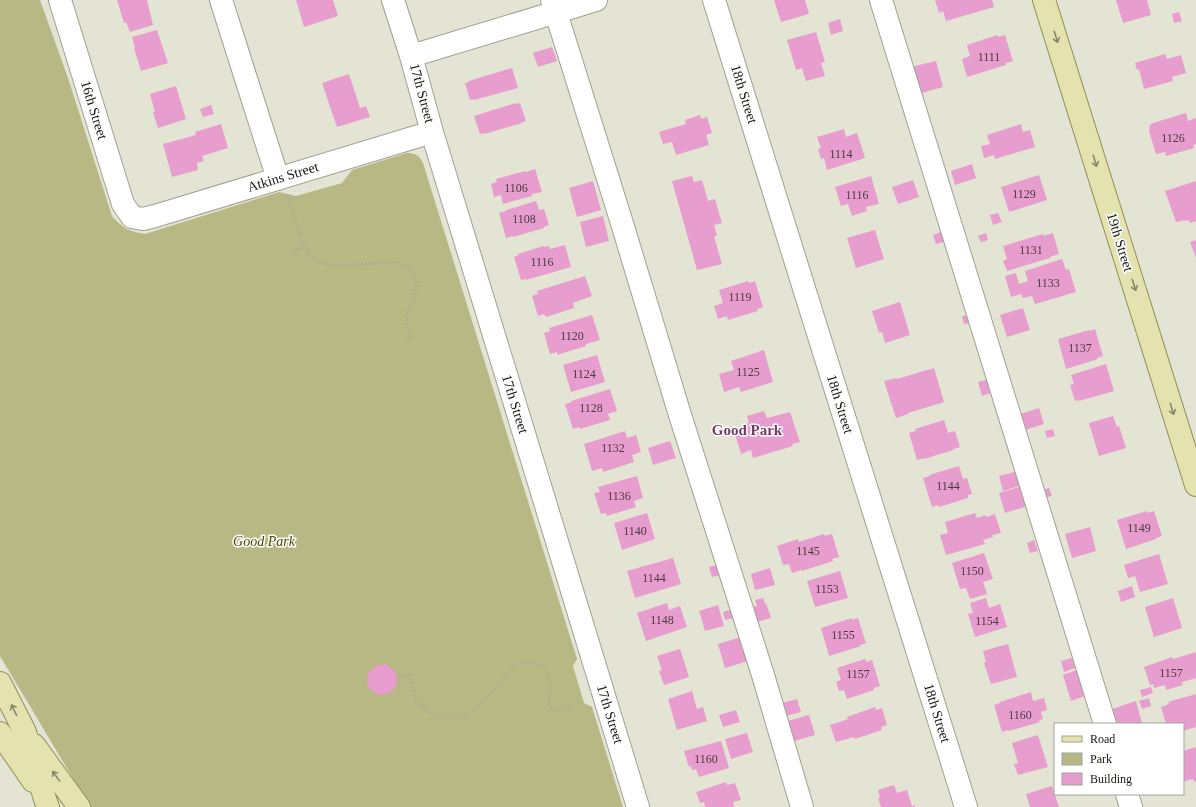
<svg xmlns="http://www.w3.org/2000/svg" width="1196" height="807" font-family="'Times New Roman',serif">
	<rect width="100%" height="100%" fill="#e4e4d4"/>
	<!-- green -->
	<path fill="#b8b885" d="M 0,0 L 40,0 L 68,78 L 112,216 C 121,227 130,232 145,234 L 279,192 L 296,196 L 342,183 L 352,170 L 407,153 C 415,153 419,155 423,163 L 577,659 L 573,666 L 584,703 L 592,707 L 623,807 L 90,807 L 0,656 Z"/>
	<!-- building -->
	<path fill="#e79dcd" d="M 117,0 L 147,0 L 153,25 L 130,32 L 126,22 L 124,23 Z
		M 296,0 L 333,0 L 338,16 L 304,27 Z
		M 774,0 L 805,0 L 809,14 L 781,22 Z
		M 935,0 L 992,0 L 994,7 L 946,21 L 943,11 L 939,13 Z
		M 1116,0 L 1147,0 L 1151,15 L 1123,23 Z
		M 1179,12 L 1182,21 L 1174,23 L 1172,14 Z
		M 840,19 L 843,31 L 831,35 L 828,23 Z
		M 157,30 L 168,63 L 141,71 L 134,48 L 135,48 L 132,37 Z
		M 816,32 L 825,62 L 821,63 L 825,76 L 806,81 L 802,68 L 796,70 L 787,40 Z
		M 997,35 L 998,37 L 1005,35 L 1013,61 L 1006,63 L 1006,65 L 967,77 L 962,59 L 970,56 L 967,45 Z
		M 552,47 L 557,61 L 538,67 L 533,53 Z
		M 1165,54 L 1167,59 L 1181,55 L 1186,73 L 1172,77 L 1173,81 L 1144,89 L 1139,69 L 1137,70 L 1135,63 Z
		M 936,61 L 943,87 L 918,94 L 911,67 Z
		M 512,68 L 518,88 L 474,100 L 474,99 L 470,100 L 465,83 L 469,82 L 469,81 Z
		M 349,74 L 360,108 L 366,106 L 370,117 L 337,127 L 322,83 Z
		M 176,86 L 186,119 L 158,128 L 153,112 L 155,112 L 150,94 Z
		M 516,103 L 517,104 L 520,103 L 526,121 L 522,122 L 522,123 L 484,134 L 484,133 L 480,134 L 474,116 Z
		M 211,105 L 214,114 L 203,117 L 200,109 Z
		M 1186,113 L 1188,121 L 1196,118 L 1196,144 L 1193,145 L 1194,148 L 1166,156 L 1165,152 L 1156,154 L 1149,131 L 1150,125 L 1153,123 Z
		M 700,115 L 701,119 L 707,117 L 712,133 L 706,135 L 709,145 L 676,155 L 672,142 L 663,144 L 659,132 L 686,124 L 685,120 Z
		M 221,124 L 228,148 L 202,156 L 204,161 L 197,163 L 198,170 L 172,177 L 163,144 L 196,135 L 195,132 Z
		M 1021,124 L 1023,132 L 1030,130 L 1035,147 L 995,159 L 994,155 L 984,158 L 981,146 L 990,144 L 987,135 Z
		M 844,129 L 846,137 L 857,133 L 865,158 L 827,170 L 824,158 L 821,159 L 818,149 L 821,148 L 817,137 Z
		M 972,164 L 976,178 L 955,185 L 951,171 Z
		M 535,169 L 542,192 L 532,194 L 532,196 L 503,204 L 501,195 L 494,197 L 491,184 L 497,182 L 496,179 L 525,171 L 526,172 Z
		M 1039,175 L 1047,200 L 1009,212 L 1001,187 Z
		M 692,176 L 694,182 L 702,180 L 708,201 L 715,199 L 722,223 L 714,225 L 717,236 L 714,236 L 722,264 L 697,270 L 672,181 Z
		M 871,176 L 879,204 L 866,207 L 867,211 L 852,216 L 848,204 L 841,206 L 835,187 Z
		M 913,180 L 919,197 L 898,204 L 892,187 Z
		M 593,181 L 601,210 L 577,217 L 569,188 Z
		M 1196,181 L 1196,221 L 1190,223 L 1189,220 L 1185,221 L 1185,220 L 1176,222 L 1165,191 Z
		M 536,201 L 539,210 L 544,209 L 549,225 L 544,227 L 544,228 L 513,237 L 513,236 L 506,238 L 499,213 L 506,211 L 506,210 Z
		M 998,213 L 1002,222 L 993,225 L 990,215 Z
		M 603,216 L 609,241 L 586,247 L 580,222 Z
		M 875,230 L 884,259 L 856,268 L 847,238 Z
		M 941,232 L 944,242 L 936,244 L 933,235 Z
		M 986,233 L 988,240 L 981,242 L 978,236 Z
		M 1053,233 L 1059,254 L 1050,257 L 1050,258 L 1007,271 L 1003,261 L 1007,259 L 1003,246 L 1043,234 L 1043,236 Z
		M 1196,240 L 1196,258 L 1190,242 Z
		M 565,245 L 571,267 L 526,280 L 526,279 L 521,280 L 514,257 L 519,255 L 518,254 L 543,246 L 544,247 L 549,246 L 550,249 Z
		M 1062,259 L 1066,270 L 1069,269 L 1076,292 L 1035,304 L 1032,296 L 1023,298 L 1021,294 L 1011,297 L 1005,276 L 1016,273 L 1019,284 L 1028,281 L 1025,271 Z
		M 585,276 L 592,296 L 573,303 L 574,308 L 546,317 L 544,314 L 538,316 L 532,296 L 538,294 L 537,291 Z
		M 748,281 L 749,283 L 755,281 L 763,307 L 757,309 L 758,311 L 728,320 L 727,316 L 718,319 L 714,306 L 723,303 L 719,290 Z
		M 900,302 L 910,335 L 885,343 L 882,332 L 879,333 L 872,311 Z
		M 1023,308 L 1030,330 L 1007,337 L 1000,315 Z
		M 592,315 L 600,340 L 586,344 L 586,346 L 557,355 L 557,352 L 550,354 L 544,333 L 550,331 L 549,328 Z
		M 968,315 L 970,323 L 964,324 L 962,316 Z
		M 1095,329 L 1103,356 L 1097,358 L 1098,359 L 1066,369 L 1058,339 L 1089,330 L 1089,331 Z
		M 764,350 L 773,382 L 741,392 L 739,387 L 724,392 L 719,374 L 734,370 L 731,361 Z
		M 597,355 L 605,382 L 571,392 L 563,365 Z
		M 1106,364 L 1114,391 L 1079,401 L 1079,400 L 1075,401 L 1070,385 L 1074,384 L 1071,375 Z
		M 934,368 L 944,402 L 908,413 L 908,414 L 896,418 L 884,381 L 897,378 L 897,379 Z
		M 993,378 L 997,391 L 982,396 L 978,382 Z
		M 610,389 L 617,411 L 608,414 L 610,420 L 580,429 L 579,427 L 573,429 L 565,404 L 572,402 L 571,401 Z
		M 1039,408 L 1044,424 L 1025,430 L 1020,414 Z
		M 764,411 L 767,418 L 790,412 L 800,442 L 792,444 L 793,446 L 753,458 L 751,450 L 741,454 L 734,431 L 743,428 L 743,425 L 749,423 L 747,416 Z
		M 1113,416 L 1117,427 L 1119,426 L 1126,448 L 1099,456 L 1089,423 Z
		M 944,420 L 948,433 L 955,431 L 960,447 L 953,449 L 953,450 L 924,459 L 924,458 L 917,460 L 909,433 L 916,431 L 915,429 Z
		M 1053,429 L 1055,436 L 1047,438 L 1045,431 Z
		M 625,431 L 627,438 L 636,435 L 641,452 L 632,455 L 634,462 L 603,472 L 602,468 L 592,471 L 584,444 Z
		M 670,441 L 676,458 L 653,465 L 648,448 Z
		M 959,466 L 963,479 L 967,478 L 972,494 L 968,495 L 968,498 L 939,507 L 938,505 L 932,507 L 923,478 L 930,476 L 929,475 Z
		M 1018,471 L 1022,485 L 1003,491 L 999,476 Z
		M 637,476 L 643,498 L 634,501 L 636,507 L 607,516 L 606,513 L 601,514 L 594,493 L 600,492 L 598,487 Z
		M 1022,486 L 1028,506 L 1005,513 L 999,493 Z
		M 1049,488 L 1052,496 L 1044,498 L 1042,490 Z
		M 1147,511 L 1148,513 L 1154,511 L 1162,536 L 1156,538 L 1156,539 L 1126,549 L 1117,520 Z
		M 647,513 L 655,539 L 622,550 L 614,523 Z
		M 975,513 L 977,518 L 986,515 L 986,517 L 995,514 L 1001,533 L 992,535 L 993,537 L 983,540 L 985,544 L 946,555 L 940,535 L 948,533 L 945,522 Z
		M 1090,527 L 1096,551 L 1072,558 L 1065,534 Z
		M 824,534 L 825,536 L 832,534 L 839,557 L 832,559 L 833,561 L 802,571 L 801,570 L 792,573 L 789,564 L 783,565 L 777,546 L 798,539 L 799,542 Z
		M 1034,540 L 1038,551 L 1030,553 L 1027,543 Z
		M 984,553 L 993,579 L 983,582 L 987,594 L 970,599 L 966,588 L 960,589 L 952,563 Z
		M 1159,554 L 1168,584 L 1140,592 L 1135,576 L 1128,578 L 1124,565 Z
		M 673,558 L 681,584 L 635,598 L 627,571 Z
		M 718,565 L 721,575 L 712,577 L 709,567 Z
		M 770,568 L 775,585 L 755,590 L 751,574 Z
		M 840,571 L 848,598 L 815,607 L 807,581 Z
		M 1132,586 L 1135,597 L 1121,602 L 1118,591 Z
		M 763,598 L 765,604 L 766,603 L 771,618 L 757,622 L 753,607 L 757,606 L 755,600 Z
		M 986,598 L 989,608 L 1000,604 L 1007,627 L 975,637 L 968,614 L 973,613 L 970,603 Z
		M 1173,598 L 1182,628 L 1154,637 L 1145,607 Z
		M 667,603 L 669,610 L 680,606 L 687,627 L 646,641 L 637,613 Z
		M 718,605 L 724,626 L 705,631 L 699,611 Z
		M 730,610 L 733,618 L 725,620 L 723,612 Z
		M 852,618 L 852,620 L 858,618 L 866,643 L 860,645 L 861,646 L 829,656 L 821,628 Z
		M 741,637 L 748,661 L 725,668 L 718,644 Z
		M 1008,644 L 1017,677 L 991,684 L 984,663 L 986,662 L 983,651 Z
		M 680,649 L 689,677 L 664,685 L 659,671 L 662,670 L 657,656 Z
		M 1196,652 L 1196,678 L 1182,682 L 1183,685 L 1166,690 L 1165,685 L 1154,688 L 1153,684 L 1150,685 L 1144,667 L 1172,657 L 1173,659 Z
		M 1072,658 L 1075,668 L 1064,672 L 1061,661 Z
		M 865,659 L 866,662 L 872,660 L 880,686 L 874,688 L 874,690 L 847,699 L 844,690 L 839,691 L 836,682 L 841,680 L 837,668 Z
		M 386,664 L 396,672 L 397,684 L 390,693 L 378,695 L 368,687 L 367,675 L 375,666 Z
		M 1080,669 L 1088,695 L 1071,701 L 1063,675 Z
		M 1151,687 L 1153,693 L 1142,697 L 1140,690 Z
		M 692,691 L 697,709 L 703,707 L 707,721 L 677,730 L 668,699 Z
		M 1031,692 L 1033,701 L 1044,698 L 1047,710 L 1041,712 L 1043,719 L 1039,720 L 1040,722 L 1009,731 L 1008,730 L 1002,732 L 994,705 L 1000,703 L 1000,702 Z
		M 1196,694 L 1196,727 L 1183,731 L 1183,724 L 1166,724 L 1161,707 L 1169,704 L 1168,702 Z
		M 1149,698 L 1151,706 L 1142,709 L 1139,701 Z
		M 797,699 L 801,712 L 786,716 L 782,703 Z
		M 1136,701 L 1142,723 L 1138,724 L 1117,724 L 1112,709 Z
		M 875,707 L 876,710 L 882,708 L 887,725 L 881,727 L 882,730 L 855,739 L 854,737 L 836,742 L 830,725 L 848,719 L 847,717 Z
		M 736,710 L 740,722 L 723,727 L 719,715 Z
		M 809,715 L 815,735 L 794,741 L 788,721 Z
		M 747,733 L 753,752 L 731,759 L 725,739 Z
		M 1038,735 L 1048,767 L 1018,775 L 1014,764 L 1018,763 L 1012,743 Z
		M 721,741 L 729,768 L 699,777 L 696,769 L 692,770 L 691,766 L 689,767 L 684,751 Z
		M 1196,747 L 1196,781 L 1194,782 L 1193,779 L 1183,782 L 1183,751 Z
		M 726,782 L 727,785 L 735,783 L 741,800 L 733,802 L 734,807 L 705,807 L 704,802 L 700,803 L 696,792 Z
		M 894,785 L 897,793 L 907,790 L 912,806 L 915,805 L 915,807 L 881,807 L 878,798 L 880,798 L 878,790 Z
		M 1052,786 L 1059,807 L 1030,807 L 1026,794 Z"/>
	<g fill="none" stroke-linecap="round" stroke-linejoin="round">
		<defs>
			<path id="minor" d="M 60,0 L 123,204 L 132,217 L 143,219 L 155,216 L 432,132
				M 221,0 L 278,179
				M 393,0 L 411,56 L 432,132 L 638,807
				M 552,0 L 621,220 L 680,415 L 763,675 L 802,807
				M 714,0 L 966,807
				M 881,0 L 1105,724
				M 411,56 L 596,0
				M 1127,794 L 1131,807"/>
			<path id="major" d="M 1044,0 L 1196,485
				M 0,683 L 25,732 L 45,799 L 48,807
				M 0,733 L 33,781
				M 34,745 L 79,807"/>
		</defs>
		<!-- minor casing -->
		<use href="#minor" stroke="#a1a192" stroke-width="24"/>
		<!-- major casing -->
		<use href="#major" stroke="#919056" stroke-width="24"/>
		<!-- path -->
		<path stroke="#a5a699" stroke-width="2.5" stroke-dasharray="1 3" stroke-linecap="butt" d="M 288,198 L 304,247 L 318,261 L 326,264 L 337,266 L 398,262 C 410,267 419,277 416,292 C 414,300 407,308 406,316 C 406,323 409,331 412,338 L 404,340
			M 292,251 L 304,247
			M 396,677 L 411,674 C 412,679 411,685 413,690 C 418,713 448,724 468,714 C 481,708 501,681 511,670 C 518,663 525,661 534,663 C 546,665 552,678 550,689 C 550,693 549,696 549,699 C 549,703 550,707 551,711 L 573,704"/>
		<!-- minor -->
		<use href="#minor" stroke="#fff" stroke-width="22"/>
		<!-- major -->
		<use href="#major" stroke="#e4e3af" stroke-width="22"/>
	</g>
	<!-- one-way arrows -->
	<defs><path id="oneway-shaft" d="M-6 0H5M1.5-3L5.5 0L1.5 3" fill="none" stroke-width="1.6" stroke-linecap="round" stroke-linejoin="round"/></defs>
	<g stroke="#888868">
		<use href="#oneway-shaft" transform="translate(1056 37) rotate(73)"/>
		<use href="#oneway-shaft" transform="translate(1095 161) rotate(73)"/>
		<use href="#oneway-shaft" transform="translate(1134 285) rotate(73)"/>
		<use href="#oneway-shaft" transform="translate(1172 409) rotate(73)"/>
		<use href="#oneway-shaft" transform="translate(14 710) rotate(-116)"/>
		<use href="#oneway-shaft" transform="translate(56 776) rotate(-126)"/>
	</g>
	<g text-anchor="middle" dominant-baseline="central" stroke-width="3" stroke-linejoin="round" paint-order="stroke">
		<!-- number labels -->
		<g font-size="12" fill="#4b3941">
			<text x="989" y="57">1111</text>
			<text x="1173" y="138">1126</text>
			<text x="841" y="154">1114</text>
			<text x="516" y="188">1106</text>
			<text x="1024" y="194">1129</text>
			<text x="857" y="195">1116</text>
			<text x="524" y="219">1108</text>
			<text x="1031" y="250">1131</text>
			<text x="542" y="262">1116</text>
			<text x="1048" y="283">1133</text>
			<text x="740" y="297">1119</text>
			<text x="572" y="336">1120</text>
			<text x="1080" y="348">1137</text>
			<text x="748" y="372">1125</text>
			<text x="584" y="374">1124</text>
			<text x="591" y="408">1128</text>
			<text x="613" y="448">1132</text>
			<text x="948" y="486">1144</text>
			<text x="619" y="496">1136</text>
			<text x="1139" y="528">1149</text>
			<text x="635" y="531">1140</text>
			<text x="808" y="551">1145</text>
			<text x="972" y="571">1150</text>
			<text x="654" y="578">1144</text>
			<text x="827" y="589">1153</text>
			<text x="662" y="620">1148</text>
			<text x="987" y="621">1154</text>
			<text x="843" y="635">1155</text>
			<text x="1171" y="673">1157</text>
			<text x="858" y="674">1157</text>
			<text x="1020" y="715">1160</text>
			<text x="706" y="759">1160</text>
		</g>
		<!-- street labels -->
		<g font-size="14" fill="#171812" stroke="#fff">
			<text transform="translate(422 93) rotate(75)">17th Street</text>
			<text transform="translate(744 94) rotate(73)">18th Street</text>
			<text transform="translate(94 110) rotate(73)">16th Street</text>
			<text transform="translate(283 177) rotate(-17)">Atkins Street</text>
			<text transform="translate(1120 242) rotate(73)">19th Street</text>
			<text transform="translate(515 404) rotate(73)">17th Street</text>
			<text transform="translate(840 404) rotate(73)">18th Street</text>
			<text transform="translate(937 713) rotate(73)">18th Street</text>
			<text transform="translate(610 714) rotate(73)">17th Street</text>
		</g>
		<!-- park labels -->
		<g font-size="14" font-style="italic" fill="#484702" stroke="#fff">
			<text x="264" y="541">Good Park</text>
		</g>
		<!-- neighbourhood labels -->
		<g font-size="15" font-weight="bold" fill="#763962" stroke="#fff">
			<text x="747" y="430">Good Park</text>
		</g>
	</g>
	<!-- legend -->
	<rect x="1054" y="723" width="130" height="72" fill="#ffffff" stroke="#a2a3a0"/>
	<rect x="1062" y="736" width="20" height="6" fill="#e4e3af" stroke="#a2a3a0"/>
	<text x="1090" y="743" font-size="12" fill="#171812">Road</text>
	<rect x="1062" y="753" width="20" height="12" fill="#b8b885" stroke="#a2a3a0"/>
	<text x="1090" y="763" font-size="12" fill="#171812">Park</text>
	<rect x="1062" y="773" width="20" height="12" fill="#e79dcd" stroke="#a2a3a0"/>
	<text x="1090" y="783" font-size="12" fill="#171812">Building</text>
</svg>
